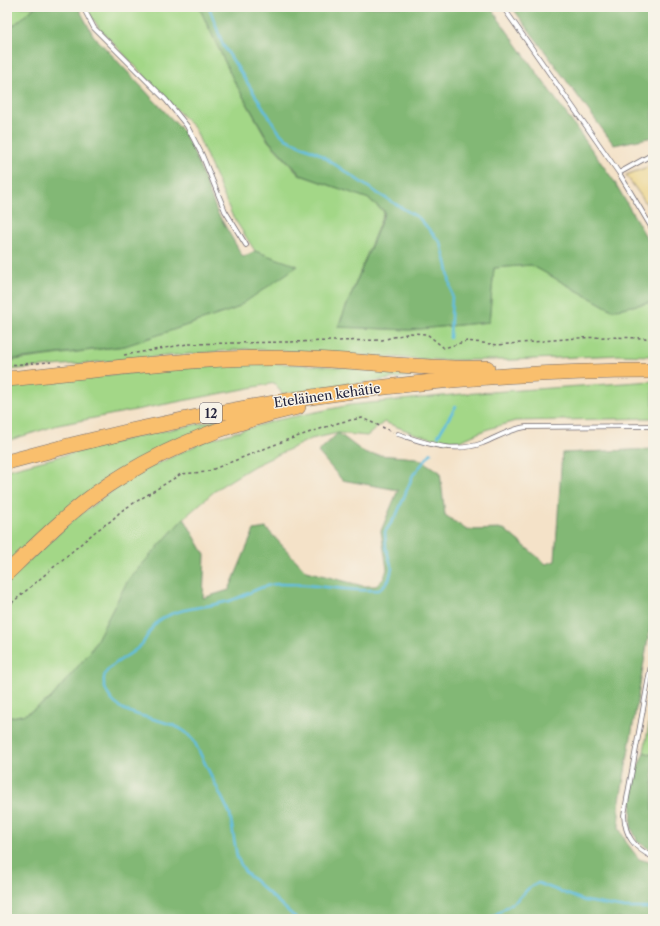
<svg xmlns="http://www.w3.org/2000/svg" width="660" height="926" font-family="'Libre Caslon Text',serif">
	<rect width="100%" height="100%" fill="#f7f3e8"/>
	<filter id="ink" filterUnits="userSpaceOnUse"><feTurbulence type="fractalNoise" baseFrequency=".025" numOctaves="2"/><feDisplacementMap in="SourceGraphic" scale="8" xChannelSelector="R" yChannelSelector="G"/><feConvolveMatrix kernelMatrix="1 2 1 2 8 2 1 2 1" color-interpolation-filters="sRGB"/></filter>
	<filter id="wash" filterUnits="userSpaceOnUse"><feTurbulence type="fractalNoise" baseFrequency=".012" numOctaves="4" result="noise"/><feDisplacementMap in="SourceGraphic" scale="16" xChannelSelector="R" yChannelSelector="G"/><feGaussianBlur stdDeviation="0.9" result="paint"/><feColorMatrix in="noise" values="0 0 0 0 0 0 0 0 0 0 0 0 0 0 0 0 0 1.4 0 .05"/><feComposite in="paint" operator="in"/></filter>
	<g filter="url(#wash)">
		<rect width="100%" height="100%" fill="#f4e2c8"/>
		<!-- green -->
		<path fill="#a3d787" stroke="#627c61" d="M 7,7 L 35,7 L 7,31 Z
			M 88,7 L 199,7 L 233,79 L 268,141 L 300,175 L 369,199 L 384,212 L 338,327 L 410,330 L 489,322 L 494,268 L 531,265 L 612,310 L 653,302 L 653,356 L 619,355 L 512,360 L 438,360 L 246,349 L 7,370 L 7,361 L 125,346 L 155,336 L 235,309 L 297,266 L 255,251 L 232,215 L 195,129 L 100,29 L 89,13 Z
			M 239,363 L 293,364 L 420,372 L 419,375 L 282,394 L 275,383 L 58,425 L 7,441 L 7,384 Z
			M 653,381 L 653,418 L 515,421 L 485,430 L 460,441 L 444,441 L 416,434 L 384,422 L 367,436 L 338,433 L 311,439 L 254,466 L 218,488 L 184,518 L 128,580 L 91,651 L 50,699 L 26,714 L 7,718 L 7,581 L 74,519 L 134,475 L 205,441 L 277,420 L 350,405 L 462,394 Z
			M 238,416 L 153,454 L 7,566 L 7,470 L 143,435 Z
			M 653,700 L 653,755 L 644,752 Z"/>
		<!-- forest -->
		<path fill="#82b874" stroke="#526d58" d="M 35,7 L 78,7 L 93,35 L 182,130 L 192,148 L 217,212 L 243,257 L 255,251 L 298,266 L 235,309 L 155,336 L 125,346 L 7,360 L 7,31 Z
			M 199,7 L 490,7 L 614,181 L 653,249 L 653,302 L 612,310 L 531,265 L 494,268 L 489,322 L 410,330 L 338,327 L 385,212 L 369,199 L 301,175 L 269,141 L 233,79 Z
			M 512,7 L 653,7 L 653,137 L 614,145 Z
			M 338,433 L 366,454 L 417,458 L 440,472 L 445,515 L 467,530 L 504,529 L 546,564 L 555,561 L 562,453 L 653,449 L 653,610 L 619,806 L 619,828 L 626,842 L 639,859 L 653,863 L 653,919 L 7,919 L 7,718 L 26,714 L 50,699 L 91,651 L 128,580 L 184,518 L 205,555 L 203,598 L 229,590 L 254,530 L 266,528 L 306,571 L 363,586 L 376,586 L 384,578 L 387,569 L 381,531 L 398,490 L 342,480 L 318,452 Z
			M 644,752 L 653,755 L 653,851 L 638,842 L 631,827 L 633,779 Z"/>
		<!-- sand -->
		<path fill="#eeda9e" stroke="#887e6c" d="M 653,165 L 653,213 L 626,175 Z"/>
		<g fill="none" stroke-linecap="round" stroke-linejoin="round">
			<!-- stream -->
			<path stroke="#62bee0" stroke-width="2.5" d="M 209,7 L 223,45 L 279,132 L 286,139 L 318,153 L 377,193 L 419,218 L 441,243 L 447,266 L 452,296 L 450,338
				M 438,436 L 456,406
				M 297,919 L 245,872 L 237,857 L 230,814 L 193,739 C 190,737 187,733 184,731 C 163,716 122,719 109,696 C 94,671 114,665 131,653 C 135,650 140,647 143,643 C 149,634 152,624 163,618 C 183,607 204,608 225,602 C 243,598 261,584 279,584 C 313,583 346,592 379,590 L 389,580 L 392,568 L 386,548 L 385,532 L 397,514 L 413,475 L 431,453
				M 489,919 L 517,900 L 529,888 L 538,883 L 585,901 L 625,908 L 653,908"/>
		</g>
	</g>
	<g filter="url(#ink)">
		<g fill="none" stroke-linecap="round" stroke-linejoin="round">
			<defs>
				<path id="lane" d="M 83,7 L 94,28 L 166,100 L 187,126 L 202,155 L 225,211 L 246,245
					M 503,7 L 619,173 L 653,230
					M 619,173 L 653,154
					M 398,434 C 426,443 453,454 483,443 C 498,437 510,429 526,427 L 653,426
					M 653,654 L 624,815 C 625,836 634,848 653,857"/>
				<path id="highway" d="M 7,379 C 99,370 192,357 285,358 C 353,359 420,370 487,368
					M 7,462 C 218,404 434,371 653,371
					M 7,573 C 39,542 71,510 108,485 C 166,447 231,422 298,407"/>
			</defs>
			<!-- lane casing -->
			<use href="#lane" stroke="#6c656c" stroke-width="5.5"/>
			<!-- highway casing -->
			<use href="#highway" stroke="#6c656c" stroke-width="16"/>
			<!-- path -->
			<path stroke="#6c656c" stroke-width="1.5" stroke-dasharray="3 3" stroke-linecap="butt" d="M 124,355 L 188,344 L 382,340 L 410,333 L 427,334 L 444,348 L 467,341 L 498,345 L 577,338 L 605,337 L 645,338 L 653,341
				M 7,365 L 51,362
				M 7,607 L 96,531 L 112,520 L 121,511 L 181,474 L 206,472 L 284,441 L 341,422 L 362,418 L 393,432"/>
			<!-- lane -->
			<use href="#lane" stroke="#fff" stroke-width="4"/>
			<!-- highway -->
			<use href="#highway" stroke="#f9bf6d" stroke-width="15"/>
		</g>
	</g>
	<g text-anchor="middle" dominant-baseline="central" stroke-width="3" stroke-linejoin="round" paint-order="stroke">
		<!-- shield labels -->
		<rect fill="#f7f3e8" stroke="#62616f" stroke-width="1" x="200" y="403" width="22" height="20" rx="3"/>
		<g font-size="12" font-weight="bold" fill="#22223b">
			<text x="211" y="413">12</text>
		</g>
		<!-- street labels -->
		<g font-size="13" fill="#22223b" stroke="#f7f3e8">
			<text transform="translate(327 395) rotate(-8)">Eteläinen kehätie</text>
		</g>
	</g>
	<!-- margin -->
	<rect width="660" height="926" fill="none" stroke="#f7f3e8" stroke-width="24"/>
</svg>
